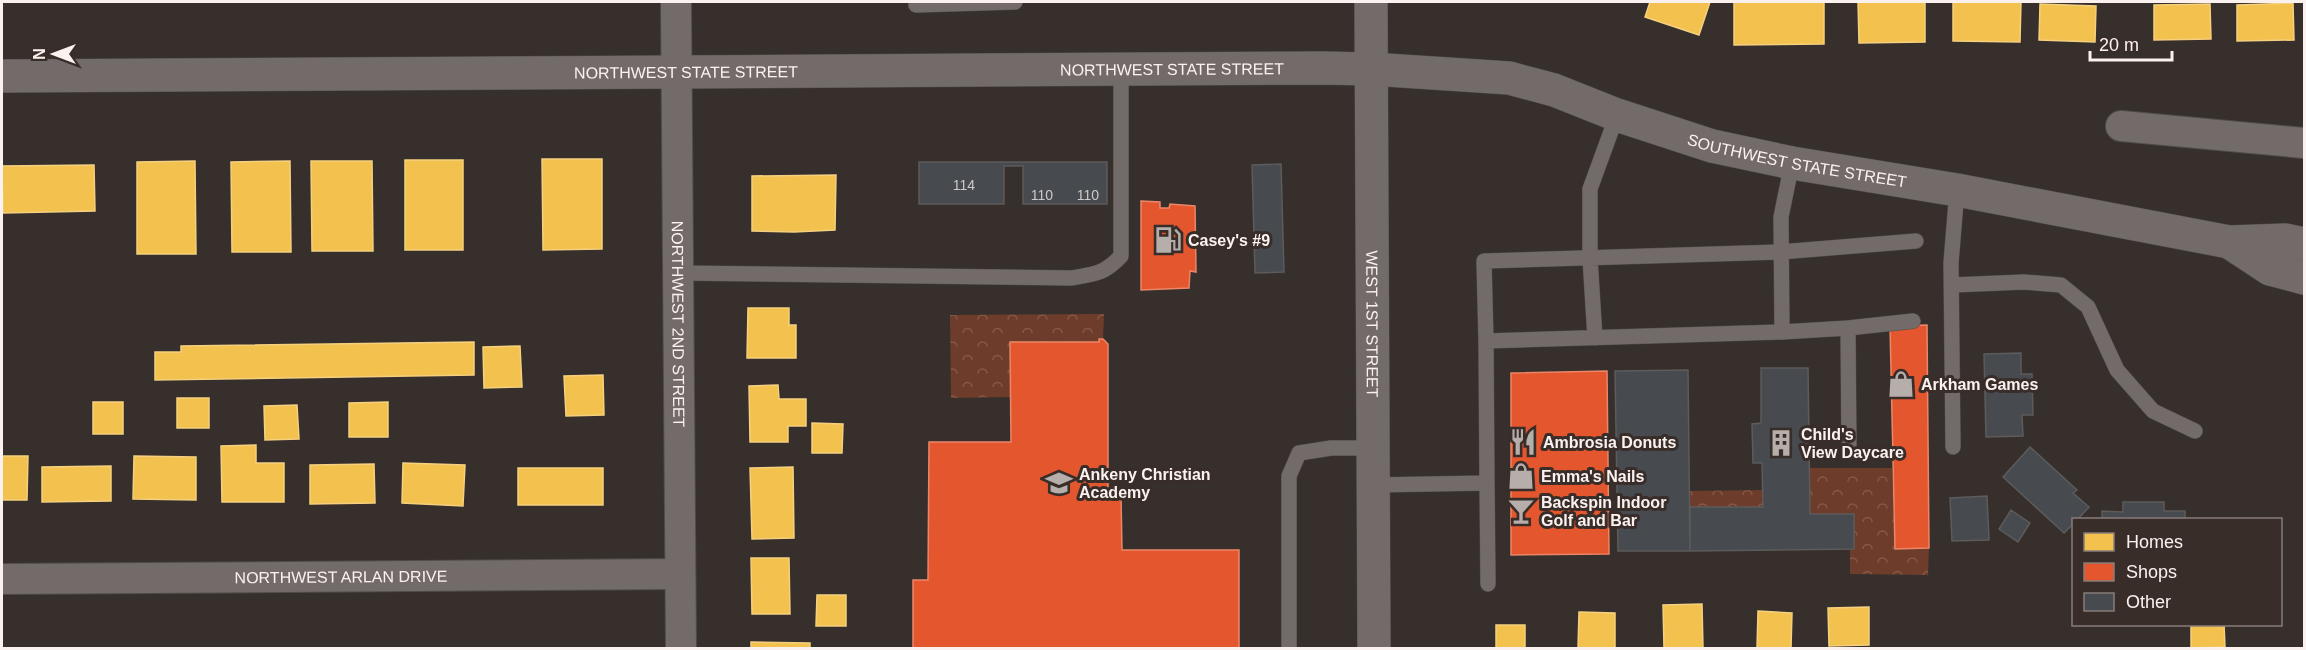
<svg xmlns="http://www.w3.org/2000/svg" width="2306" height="650" font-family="Helvetica,sans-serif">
	<defs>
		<pattern id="park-crowns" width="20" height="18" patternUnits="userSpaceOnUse" patternTransform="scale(1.5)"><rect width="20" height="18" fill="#6e3c2b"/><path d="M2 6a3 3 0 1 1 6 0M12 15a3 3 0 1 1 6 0" fill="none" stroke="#84594a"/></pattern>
	</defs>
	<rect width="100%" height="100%" fill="#362f2c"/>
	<!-- park -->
	<path fill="url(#park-crowns)" d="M 1104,314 L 1103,339 L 1100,339 L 1099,342 L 1010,342 L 1010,397 L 951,398 L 950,315 Z
		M 1810,468 L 1892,468 L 1895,549 L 1929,548 L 1928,575 L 1850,574 L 1850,549 L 1854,549 L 1854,514 L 1810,514 Z
		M 1762,490 L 1763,507 L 1690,507 L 1690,491 Z"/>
	<!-- homes -->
	<path fill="#f2c14e" stroke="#f5d07f" stroke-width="1.5" d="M 1650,2 L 1710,2 L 1699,35 L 1645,17 Z
		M 1734,2 L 1824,2 L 1824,44 L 1734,45 Z
		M 1858,2 L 1925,2 L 1925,42 L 1859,43 Z
		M 1953,2 L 2021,2 L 2020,42 L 1953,41 Z
		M 2293,3 L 2294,40 L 2237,41 L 2237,5 Z
		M 2040,4 L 2096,6 L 2095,42 L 2039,40 Z
		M 2210,4 L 2211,39 L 2154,40 L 2154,5 Z
		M 542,159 L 602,159 L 602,249 L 543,250 Z
		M 405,160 L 463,160 L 463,250 L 405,250 Z
		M 195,161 L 196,254 L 137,254 L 137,162 Z
		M 290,161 L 291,252 L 232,252 L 231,162 Z
		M 311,161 L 372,161 L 373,251 L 312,251 Z
		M 94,165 L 95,211 L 3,213 L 2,166 Z
		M 836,175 L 835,230 L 794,232 L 752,231 L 752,176 Z
		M 748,308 L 789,308 L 789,325 L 796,325 L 796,358 L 747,358 Z
		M 474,342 L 474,375 L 155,380 L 155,352 L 181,352 L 181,346 Z
		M 520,346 L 522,387 L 484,388 L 483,347 Z
		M 603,375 L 604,415 L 566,416 L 564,376 Z
		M 778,385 L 779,399 L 806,399 L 806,426 L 788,426 L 788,442 L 750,442 L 749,386 Z
		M 177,398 L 209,398 L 209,428 L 177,428 Z
		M 93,402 L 123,402 L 123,434 L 93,434 Z
		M 388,402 L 388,437 L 349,437 L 349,403 Z
		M 297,405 L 299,439 L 265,440 L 264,406 Z
		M 812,423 L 843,424 L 842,453 L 812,453 Z
		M 256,445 L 256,463 L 284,463 L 284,502 L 222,502 L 221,446 Z
		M 2,456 L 28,456 L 27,500 L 2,500 Z
		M 134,456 L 196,457 L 196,500 L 133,499 Z
		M 403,463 L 465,465 L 463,506 L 402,503 Z
		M 374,464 L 375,503 L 310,504 L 310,465 Z
		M 111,466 L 111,501 L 42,502 L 42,467 Z
		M 793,467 L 794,538 L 752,539 L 750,468 Z
		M 518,468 L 603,468 L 603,505 L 518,505 Z
		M 751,558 L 789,558 L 790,614 L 752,614 Z
		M 817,595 L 846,595 L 846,626 L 816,626 Z
		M 1702,604 L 1703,648 L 1664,648 L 1663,605 Z
		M 1869,607 L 1869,645 L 1829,646 L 1828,608 Z
		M 1758,611 L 1792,613 L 1791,648 L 1757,648 Z
		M 1579,612 L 1615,613 L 1615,648 L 1578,648 Z
		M 2191,624 L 2224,624 L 2225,647 L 2191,648 Z
		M 1496,625 L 1525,625 L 1525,648 L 1496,648 Z
		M 751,642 L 810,643 L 810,648 L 751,648 Z"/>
	<!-- shops -->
	<path fill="#e4572e" stroke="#eb8668" stroke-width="1.5" d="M 1141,201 L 1160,202 L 1160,208 L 1169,208 L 1170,204 L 1195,206 L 1196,272 L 1190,271 L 1189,288 L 1141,290 Z
		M 1927,325 L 1929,548 L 1895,549 L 1890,326 Z
		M 1099,339 L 1103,339 L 1108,344 L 1108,495 L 1121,495 L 1122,550 L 1239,550 L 1239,648 L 913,648 L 913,580 L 928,580 L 929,442 L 1011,442 L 1010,342 L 1099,342 Z
		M 1607,371 L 1609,554 L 1511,555 L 1511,373 Z"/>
	<!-- building -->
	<path fill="#474b4f" stroke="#5d5b5b" stroke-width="1.5" d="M 919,162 L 1107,162 L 1107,204 L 1023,204 L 1023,166 L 1004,166 L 1004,204 L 919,204 Z
		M 1281,164 L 1284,272 L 1255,273 L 1252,165 Z
		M 2021,353 L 2021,374 L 2032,374 L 2033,415 L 2022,415 L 2023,436 L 1986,437 L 1984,354 Z
		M 1761,368 L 1808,368 L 1810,514 L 1854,514 L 1854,549 L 1690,551 L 1690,507 L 1763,507 L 1762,463 L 1753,463 L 1752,424 L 1761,423 Z
		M 1688,370 L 1690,551 L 1618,551 L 1615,371 Z
		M 2030,447 L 2077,490 L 2073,493 L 2089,507 L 2077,520 L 2074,520 L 2074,523 L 2064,533 L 2003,477 Z
		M 1987,496 L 1989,540 L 1952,541 L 1950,498 Z
		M 2123,502 L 2164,502 L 2164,511 L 2185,511 L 2185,520 L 2102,520 L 2102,511 L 2123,512 Z
		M 2011,510 L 2030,523 L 2018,542 L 1999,529 Z"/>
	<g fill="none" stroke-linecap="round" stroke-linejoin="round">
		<defs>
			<path id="lane" d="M 917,2 L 916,5 L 1015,2
				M 679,273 L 1071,278 C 1095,274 1104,274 1121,256 L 1121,69
				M 1952,285 L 2024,282 L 2061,285 L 2088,307 L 2117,370 L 2153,411 L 2195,431
				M 1848,328 L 1913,321
				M 1782,332 L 1848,328 L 1849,452
				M 1595,338 L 1590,258 L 1590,189 L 1617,115
				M 1486,341 L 1484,261 L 1780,252 L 1916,241
				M 1953,447 L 1951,263 L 1957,190
				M 1487,483 L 1488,584
				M 1373,485 L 1487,483 L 1486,341 L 1782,332 L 1781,217 L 1792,163
				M 1289,648 L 1289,476 L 1299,453 L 1331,448 L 1372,448"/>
			<g id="street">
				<path id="s1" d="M 676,2 L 681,648"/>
				<path d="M 2121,126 L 2304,143"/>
				<path id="s2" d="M 2,579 L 680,574"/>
			</g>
			<g id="secondary">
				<path id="s3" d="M 1371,2 L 1374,648"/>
				<path id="s4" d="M 2,76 L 1322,68 L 1371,69 L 1509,78 L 1554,90 L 1617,115 L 1712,146 L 1792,163 L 1957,190 L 2229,242 L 2285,240 L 2304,244"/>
				<path d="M 2229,242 L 2270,269 L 2304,278"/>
			</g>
		</defs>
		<!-- lane casing -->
		<use href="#lane" stroke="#514c4a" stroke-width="16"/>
		<!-- street casing -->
		<use href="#street" stroke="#514c4a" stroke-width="32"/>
		<!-- secondary casing -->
		<use href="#secondary" stroke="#514c4a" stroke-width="34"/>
		<!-- lane -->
		<use href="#lane" stroke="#726b69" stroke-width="15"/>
		<!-- street -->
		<use href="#street" stroke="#726b69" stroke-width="30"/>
		<!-- secondary -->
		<use href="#secondary" stroke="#726b69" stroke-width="33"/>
	</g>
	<!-- icons -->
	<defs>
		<symbol id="fuel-bare" viewBox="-9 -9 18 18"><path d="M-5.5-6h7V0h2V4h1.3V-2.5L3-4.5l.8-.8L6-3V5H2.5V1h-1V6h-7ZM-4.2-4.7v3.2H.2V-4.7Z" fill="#b6aeab" stroke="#392d29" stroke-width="2.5" paint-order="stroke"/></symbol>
		<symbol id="shop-bare" viewBox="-9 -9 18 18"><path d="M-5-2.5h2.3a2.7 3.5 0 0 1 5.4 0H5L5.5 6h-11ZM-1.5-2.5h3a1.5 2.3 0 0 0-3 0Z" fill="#b6aeab" stroke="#392d29" stroke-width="2.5" paint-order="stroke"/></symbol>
		<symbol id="restaurant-bare" viewBox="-9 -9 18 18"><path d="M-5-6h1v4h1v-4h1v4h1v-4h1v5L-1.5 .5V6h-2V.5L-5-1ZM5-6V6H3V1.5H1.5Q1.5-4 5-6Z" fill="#b6aeab" stroke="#392d29" stroke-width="2.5" paint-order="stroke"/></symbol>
		<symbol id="building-bare" viewBox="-9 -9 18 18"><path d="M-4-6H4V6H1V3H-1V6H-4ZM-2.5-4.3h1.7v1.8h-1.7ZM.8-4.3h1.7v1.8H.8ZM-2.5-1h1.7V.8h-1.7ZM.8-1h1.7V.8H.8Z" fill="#b6aeab" stroke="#392d29" stroke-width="2.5" paint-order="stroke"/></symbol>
		<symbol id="school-bare" viewBox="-9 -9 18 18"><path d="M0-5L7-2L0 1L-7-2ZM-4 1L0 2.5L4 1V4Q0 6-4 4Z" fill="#b6aeab" stroke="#392d29" stroke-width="2.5" paint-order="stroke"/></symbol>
		<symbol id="bar-bare" viewBox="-9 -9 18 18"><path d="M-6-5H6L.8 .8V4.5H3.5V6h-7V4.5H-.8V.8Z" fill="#b6aeab" stroke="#392d29" stroke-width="2.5" paint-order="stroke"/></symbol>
	</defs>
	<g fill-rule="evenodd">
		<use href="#fuel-bare" x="1149" y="221" width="38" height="38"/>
		<use href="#shop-bare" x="1882" y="365" width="38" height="38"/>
		<use href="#restaurant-bare" x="1504" y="423" width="38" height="38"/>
		<use href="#building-bare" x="1762" y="424" width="38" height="38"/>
		<use href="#shop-bare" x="1502" y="457" width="38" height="38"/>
		<use href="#school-bare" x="1040" y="464" width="38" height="38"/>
		<use href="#bar-bare" x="1502" y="492" width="38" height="38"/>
	</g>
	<g text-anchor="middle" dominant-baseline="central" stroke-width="6" stroke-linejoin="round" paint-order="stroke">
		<!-- number labels -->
		<g font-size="14" fill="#cec8c8">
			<text x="964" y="185">114</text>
			<text x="1042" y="195">110</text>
			<text x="1088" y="195">110</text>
		</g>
		<!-- street labels -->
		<g font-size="16" fill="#fbf2f0" stroke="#392d29">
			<text stroke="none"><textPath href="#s4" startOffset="1170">NORTHWEST STATE STREET</textPath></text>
			<text stroke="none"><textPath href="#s4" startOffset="684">NORTHWEST STATE STREET</textPath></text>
			<text stroke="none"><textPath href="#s4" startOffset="1808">SOUTHWEST STATE STREET</textPath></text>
			<text stroke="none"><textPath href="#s1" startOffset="322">NORTHWEST 2ND STREET</textPath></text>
			<text stroke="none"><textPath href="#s3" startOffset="322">WEST 1ST STREET</textPath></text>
			<text stroke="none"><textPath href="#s2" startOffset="339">NORTHWEST ARLAN DRIVE</textPath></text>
		</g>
		<!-- poi labels -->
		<g font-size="16" font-weight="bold" fill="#fbf2f0" stroke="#392d29" text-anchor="start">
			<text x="1188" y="240">Casey's #9</text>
			<text x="1921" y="384">Arkham Games</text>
			<text x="1801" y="434">Child's<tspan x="1801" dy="18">View Daycare</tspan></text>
			<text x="1543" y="442">Ambrosia Donuts</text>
			<text x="1079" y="474">Ankeny Christian<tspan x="1079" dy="18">Academy</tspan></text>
			<text x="1541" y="476">Emma's Nails</text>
			<text x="1541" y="502">Backspin Indoor<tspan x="1541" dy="18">Golf and Bar</tspan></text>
		</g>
	</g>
	<!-- border -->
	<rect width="2306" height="650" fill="none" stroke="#fbf2f0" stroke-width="6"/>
	<!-- legend -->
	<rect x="2072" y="518" width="210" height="108" fill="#392d29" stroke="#877c79" stroke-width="1.5"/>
	<rect x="2084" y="533" width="30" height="18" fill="#f2c14e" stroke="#877c79" stroke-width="1.5"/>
	<text x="2126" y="548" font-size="18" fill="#fbf2f0">Homes</text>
	<rect x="2084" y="563" width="30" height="18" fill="#e4572e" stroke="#877c79" stroke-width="1.5"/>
	<text x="2126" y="578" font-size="18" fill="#fbf2f0">Shops</text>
	<rect x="2084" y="593" width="30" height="18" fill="#474b4f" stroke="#877c79" stroke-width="1.5"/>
	<text x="2126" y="608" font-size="18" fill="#fbf2f0">Other</text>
	<!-- north arrow -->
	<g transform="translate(54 54) rotate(270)" stroke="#392d29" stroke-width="4.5" paint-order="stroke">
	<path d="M0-4.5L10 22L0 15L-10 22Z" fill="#fbf2f0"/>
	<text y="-9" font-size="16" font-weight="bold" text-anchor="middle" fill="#fbf2f0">N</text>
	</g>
	<!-- scale -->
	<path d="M2090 51v9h82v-9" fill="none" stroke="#fbf2f0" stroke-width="3"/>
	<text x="2099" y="51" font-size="18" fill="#fbf2f0" stroke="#392d29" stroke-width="4.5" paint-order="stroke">20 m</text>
</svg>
